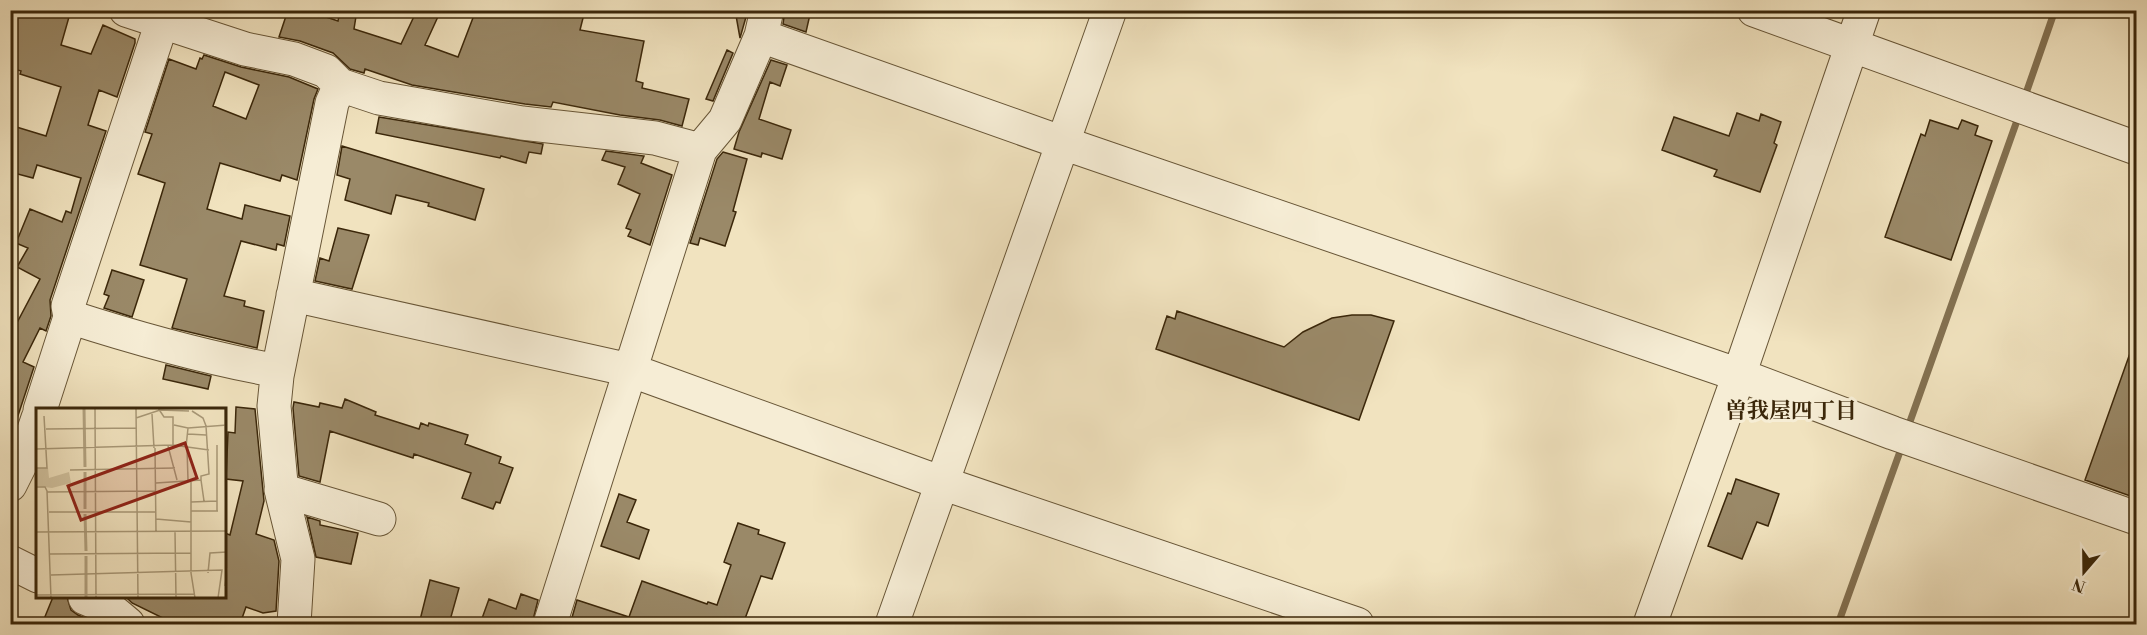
<svg xmlns="http://www.w3.org/2000/svg" width="2147" height="635" font-family="'Libre Bodoni','Noto Serif JP',serif">
	<rect width="100%" height="100%" fill="#f1e3bf"/>
	<filter id="stains"><feTurbulence type="fractalNoise" baseFrequency=".00333" numOctaves="4"/><feColorMatrix values="0 0 0 0 .2 0 0 0 0 .09 0 0 0 0 .02 0 0 0 .5 -.17"/></filter>
	<radialGradient id="worn" r=".72"><stop offset=".6" stop-color="#630" stop-opacity="0"/><stop offset="1" stop-color="#630" stop-opacity=".3"/></radialGradient>
	<g fill="none" stroke-linecap="round" stroke-linejoin="round">
		<!-- stream -->
		<path stroke="#837151" stroke-width="7" d="M 2024,99 L 2055,10
			M 1907,430 L 2019,115
			M 1838,624 L 1902,446"/>
	</g>
	<!-- building -->
	<path fill="#9a8968" stroke="#3b270a" stroke-width="1.5" fill-rule="evenodd" d="M 17,10 L 71,10 L 61,45 L 91,54 L 103,25 L 135,39 L 135,43 L 117,97 L 99,90 L 88,125 L 106,131 L 50,300 L 51,316 L 46,331 L 40,328 L 23,362 L 34,367 L 10,440 L 10,336 L 40,279 L 17,267 L 28,248 L 16,243 L 30,209 L 62,222 L 66,211 L 71,213 L 81,178 L 37,165 L 33,178 L 10,172 L 10,125 L 46,136 L 61,87 L 20,74 L 21,71 L 10,68 L 10,44 L 16,25 L 13,24 Z
		M 288,10 L 305,10 L 338,21 L 340,10 L 357,10 L 354,29 L 401,44 L 417,10 L 441,10 L 425,45 L 458,57 L 476,10 L 569,10 L 584,14 L 580,30 L 644,41 L 636,81 L 643,83 L 642,88 L 689,99 L 682,126 L 660,120 L 620,115 L 553,102 L 551,107 L 525,104 L 412,85 L 365,69 L 364,73 L 350,69 L 333,53 L 300,41 L 279,37 Z
		M 735,10 L 748,10 L 740,38 Z
		M 785,10 L 811,10 L 806,32 L 783,24 Z
		M 727,50 L 733,53 L 713,101 L 706,99 Z
		M 204,55 L 241,67 L 289,77 L 318,89 L 314,99 L 297,180 L 282,175 L 280,181 L 220,163 L 207,209 L 242,219 L 245,205 L 290,216 L 284,246 L 277,244 L 276,250 L 241,241 L 224,296 L 245,301 L 244,306 L 264,311 L 257,348 L 172,328 L 187,279 L 140,265 L 165,183 L 138,174 L 152,134 L 145,132 L 169,59 L 196,69 L 200,58 L 202,59 ZM 225,72 L 259,85 L 246,119 L 213,106 Z
		M 771,60 L 787,65 L 780,86 L 770,82 L 759,119 L 791,130 L 782,159 L 762,153 L 761,157 L 734,149 L 739,132 Z
		M 1737,113 L 1759,121 L 1761,114 L 1781,122 L 1774,143 L 1777,145 L 1760,192 L 1714,176 L 1717,170 L 1662,150 L 1674,117 L 1729,136 Z
		M 379,117 L 543,144 L 541,154 L 529,152 L 526,163 L 501,156 L 500,158 L 376,133 Z
		M 1930,120 L 1958,129 L 1962,120 L 1978,126 L 1975,135 L 1992,141 L 1951,260 L 1885,237 L 1921,134 L 1925,136 Z
		M 342,146 L 484,189 L 475,220 L 428,206 L 429,203 L 396,195 L 391,214 L 345,200 L 350,179 L 337,175 Z
		M 606,151 L 644,156 L 641,163 L 672,175 L 650,245 L 628,236 L 631,230 L 626,228 L 640,194 L 618,184 L 625,167 L 602,160 Z
		M 723,152 L 747,159 L 733,211 L 736,212 L 725,246 L 700,238 L 698,245 L 690,243 L 717,159 Z
		M 338,228 L 369,235 L 352,289 L 315,281 L 320,258 L 329,261 Z
		M 112,270 L 144,280 L 132,317 L 104,308 L 109,296 L 104,294 Z
		M 1177,311 L 1284,347 L 1303,332 L 1332,318 L 1352,315 L 1371,315 L 1394,321 L 1359,420 L 1156,349 L 1167,316 L 1175,319 Z
		M 2134,342 L 2136,342 L 2136,498 L 2085,480 Z
		M 166,365 L 211,376 L 208,389 L 163,379 Z
		M 345,399 L 376,412 L 375,415 L 419,429 L 421,423 L 428,426 L 429,423 L 468,435 L 465,444 L 501,457 L 499,463 L 513,468 L 500,503 L 496,502 L 493,509 L 462,498 L 471,473 L 414,454 L 413,458 L 330,431 L 320,482 L 299,476 L 293,408 L 294,402 L 319,407 L 320,403 L 342,408 Z
		M 236,407 L 255,409 L 264,501 L 256,534 L 274,540 L 279,561 L 276,611 L 263,613 L 246,607 L 240,624 L 175,624 L 132,603 L 126,597 L 225,597 L 225,533 L 230,535 L 243,481 L 226,479 L 228,432 L 235,433 Z
		M 1736,479 L 1779,494 L 1768,526 L 1757,522 L 1742,559 L 1708,546 L 1728,493 L 1731,494 Z
		M 619,494 L 636,500 L 627,522 L 649,530 L 639,559 L 601,546 Z
		M 307,517 L 320,521 L 320,525 L 358,533 L 351,564 L 316,557 Z
		M 738,523 L 759,530 L 758,534 L 785,543 L 772,579 L 761,576 L 743,624 L 582,624 L 571,621 L 577,600 L 629,617 L 642,581 L 707,604 L 708,602 L 717,605 L 731,565 L 724,562 Z
		M 430,580 L 459,588 L 449,624 L 419,624 Z
		M 521,594 L 538,600 L 532,624 L 480,624 L 489,599 L 516,609 Z
		M 53,597 L 67,597 L 71,610 L 78,615 L 99,624 L 42,624 Z"/>
	<g fill="none" stroke-linecap="round" stroke-linejoin="round">
		<defs>
			<path id="minor" d="M 126,10 L 245,49 L 294,59 L 326,71 L 340,85 L 379,98 L 522,123 L 655,138 L 700,150
				M 1754,10 L 2136,148
				M 761,36 L 1063,143 L 1739,375 L 1893,433 L 2136,518
				M 293,295 L 630,370 L 942,483 L 1357,624
				M 70,317 C 138,339 207,358 278,371
				M 40,410 L 70,317 L 68,306 L 162,22
				M 10,485 L 26,453 L 38,418
				M 281,490 L 379,519
				M 10,562 L 38,576
				M 85,598 L 109,608 L 128,624
				M 294,624 L 298,559 L 282,494 L 274,406 L 277,376 L 332,103 L 340,85
				M 550,624 L 700,150 L 725,120 L 761,36 L 767,10
				M 892,624 L 1110,10
				M 1650,624 L 1739,375 L 1864,10"/>
		</defs>
		<!-- minor casing -->
		<use href="#minor" stroke="#685637" stroke-width="35"/>
		<!-- minor -->
		<use href="#minor" stroke="#f6edd5" stroke-width="33"/>
	</g>
	<g text-anchor="middle" dominant-baseline="central" stroke-width="6" stroke-linejoin="round" paint-order="stroke">
		<!-- neighbourhood labels -->
		<g font-size="22" font-weight="bold" fill="#3b270a" stroke="#f6edd5">
			<text x="1791" y="411">曽我屋四丁目</text>
		</g>
	</g>
	<!-- overview -->
	<g transform="translate(36 408)">
		<rect width="190" height="190" fill="#f1e3bf"/>
		<path d="M 0,60 L 12,60 L 13,70 L 33,64 L 35,75 L 16,80 L 0,78 Z" fill="#d2c3a0"/>
		<path fill="none" stroke="#b3a381" stroke-width="3" d="M 48,0 L 49,59M 49,64 L 49,101M 49,106 L 50,143M 50,148 L 50,190"/>
		<path fill="none" stroke="#a89877" stroke-width="1.5" d="M 59,0 L 60,190M 100,0 L 102,190M 122,0 L 128,9 L 137,9 L 137,37M 189,0 L 190,123M 116,6 L 118,40M 100,10 L 124,2 L 153,3M 138,17 L 152,20 L 191,17M 10,21 L 100,20M 152,26 L 170,27M 181,37 L 181,103M 132,38 L 141,72M 150,39 L 152,20M 119,40 L 120,124M 151,40 L 152,72M 0,41 L 137,37 L 173,42M 0,60 L 11,60 L 8,8M 34,62 L 139,60M 155,72 L 155,165 L 159,190M 165,72 L 168,93M 120,75 L 165,72 L 165,68 L 173,66 L 170,18 L 167,10 L 156,3M 0,79 L 9,79 L 11,83 L 15,190M 11,84 L 119,83M 155,94 L 181,93M 155,103 L 182,103M 13,104 L 120,104M 120,111 L 155,114M 0,124 L 191,123M 139,124 L 140,190M 14,146 L 155,145M 172,165 L 174,145 L 191,144M 15,167 L 186,162 L 182,190M 189,178 L 191,160M 0,187 L 158,186"/>
		<path fill="#8f2418" fill-opacity="0.15" stroke="#8f2418" stroke-width="3" d="M 149,35 L 161,70 L 45,112 L 32,78 Z"/>
		<rect width="190" height="190" fill="none" stroke="#3b270a" stroke-width="3"/>
	</g>
	<!-- margin -->
	<rect width="2147" height="635" fill="none" stroke="#f1e3bf" stroke-width="36"/>
	<rect x="12" y="12" width="2123" height="611" fill="none" stroke="#3b270a" stroke-width="3"/>
	<rect x="18" y="18" width="2111" height="599" fill="none" stroke="#3b270a" stroke-width="1.5"/>
	<!-- north arrow -->
	<g transform="translate(2084 572) rotate(200)" stroke="#f6edd5" stroke-width="4.5" paint-order="stroke">
	<path d="M0-4.5L10 22L0 15L-10 22Z" fill="#3b270a"/>
	<text y="-9" font-size="16" font-weight="bold" text-anchor="middle" fill="#3b270a">N</text>
	</g>
	<rect width="100%" height="100%" filter="url(#stains)"/>
	<rect width="100%" height="100%" fill="url(#worn)"/>
</svg>
